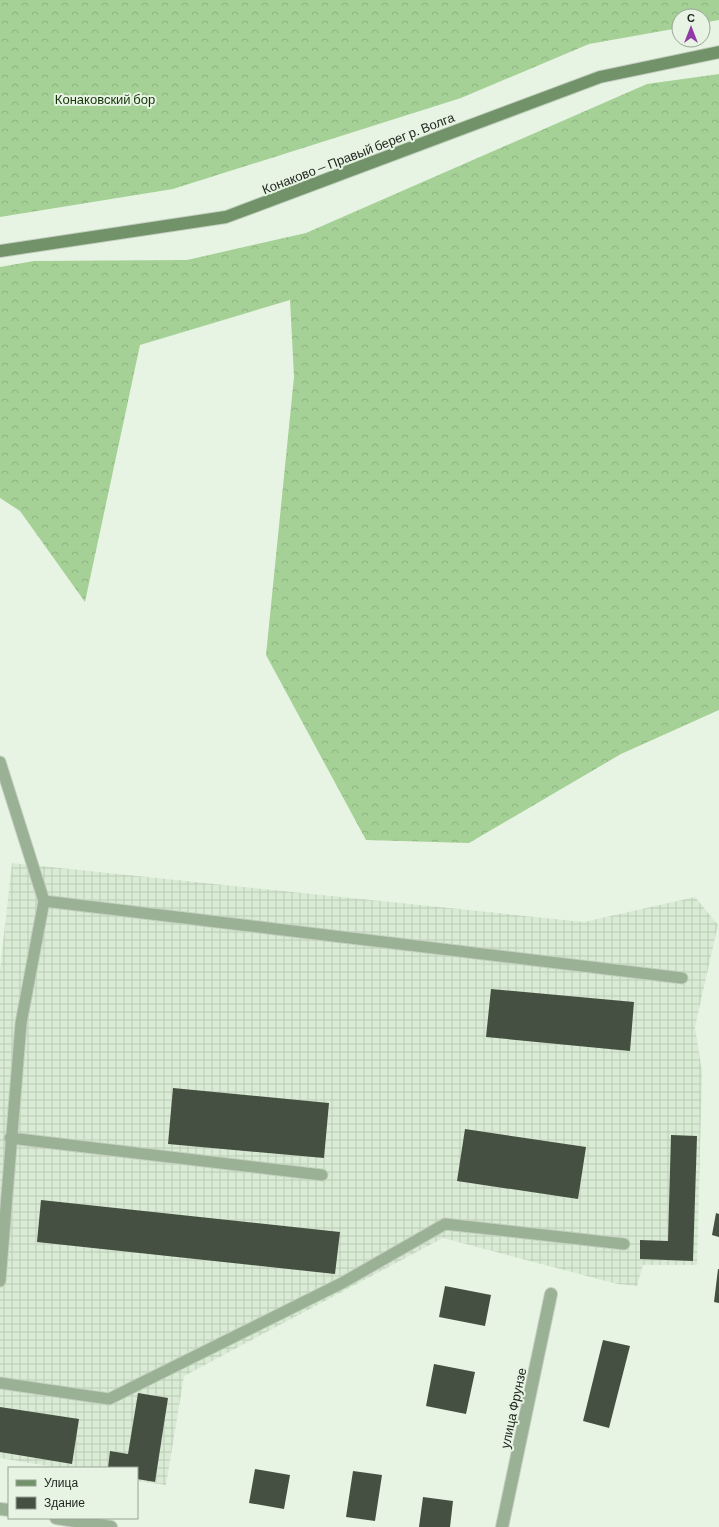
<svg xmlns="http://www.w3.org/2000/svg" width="719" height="1527" font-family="Barlow,sans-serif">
	<defs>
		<pattern id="industrial-grid" width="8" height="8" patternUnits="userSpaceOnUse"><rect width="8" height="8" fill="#d9ebd4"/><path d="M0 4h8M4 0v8" fill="none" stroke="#bacab6"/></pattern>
		<pattern id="forest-crowns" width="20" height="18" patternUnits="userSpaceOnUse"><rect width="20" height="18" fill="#a5d197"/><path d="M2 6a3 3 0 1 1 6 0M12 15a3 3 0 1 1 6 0" fill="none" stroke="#8eb382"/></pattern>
	</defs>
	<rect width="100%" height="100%" fill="#e7f4e3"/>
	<!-- industrial -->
	<path fill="url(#industrial-grid)" d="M 12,863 L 584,922 L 695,897 L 718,925 L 695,1027 L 702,1072 L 697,1265 L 643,1265 L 637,1286 L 617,1284 L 443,1238 L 184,1376 L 166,1485 L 137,1481 L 137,1468 L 60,1468 L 0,1458 L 0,970 Z"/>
	<!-- forest -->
	<path fill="url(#forest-crowns)" d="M 0,0 L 719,0 L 719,20 L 703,23 L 703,16 L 679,16 L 679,28 L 589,44 L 461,98 L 173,189 L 0,217 Z
		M 719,74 L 719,710 L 621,754 L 469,843 L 366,840 L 266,655 L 294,377 L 290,300 L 140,345 L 85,602 L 20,511 L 0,498 L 0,267 L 34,261 L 187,260 L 306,233 L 647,84 Z"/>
	<!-- building -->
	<path fill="#465042" d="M 491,989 L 634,1002 L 630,1051 L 486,1037 Z
		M 173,1088 L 329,1103 L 324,1158 L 168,1144 Z
		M 465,1129 L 586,1147 L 578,1199 L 457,1181 Z
		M 671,1135 L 697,1136 L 693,1261 L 640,1259 L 640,1240 L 668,1241 Z
		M 41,1200 L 340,1232 L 335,1274 L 37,1242 Z
		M 716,1213 L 719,1214 L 719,1237 L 712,1235 Z
		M 718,1269 L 719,1269 L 719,1303 L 714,1302 Z
		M 445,1286 L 491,1295 L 485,1326 L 439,1317 Z
		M 603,1340 L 630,1346 L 609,1428 L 583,1421 Z
		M 434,1364 L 475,1372 L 466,1414 L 426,1406 Z
		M 138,1393 L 168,1398 L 155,1482 L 137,1479 L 137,1468 L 108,1468 L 110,1451 L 128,1454 Z
		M 0,1407 L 79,1419 L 72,1464 L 0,1452 Z
		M 255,1469 L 290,1475 L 284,1509 L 249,1503 Z
		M 353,1471 L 382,1475 L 375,1521 L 346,1517 Z
		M 423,1497 L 453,1501 L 450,1527 L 419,1527 Z"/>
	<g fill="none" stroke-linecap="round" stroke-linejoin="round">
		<defs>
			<path id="lane" d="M 0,762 L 44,901 L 682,978
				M 10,1138 L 322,1175
				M 0,1281 L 21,1023 L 44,901
				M 0,1383 L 109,1399 L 342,1283 L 445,1224 L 624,1244"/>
			<path id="street" d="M 0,1509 L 9,1510
				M 56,1518 L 111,1527
				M 502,1527 L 551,1294"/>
			<path id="secondary" d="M 0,251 L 226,217 L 600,77 L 719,52"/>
		</defs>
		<!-- lane casing -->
		<use href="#lane" stroke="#c4cfc0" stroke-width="13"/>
		<!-- street casing -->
		<use href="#street" stroke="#c4cfc0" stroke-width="14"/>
		<!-- secondary casing -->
		<use href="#secondary" stroke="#c4cfc0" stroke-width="14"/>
		<!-- lane -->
		<use href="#lane" stroke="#9bb195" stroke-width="11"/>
		<!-- street -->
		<use href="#street" stroke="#9bb195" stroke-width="12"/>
		<!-- secondary -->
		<use href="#secondary" stroke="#729269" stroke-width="12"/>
	</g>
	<g text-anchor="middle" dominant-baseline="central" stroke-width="4" stroke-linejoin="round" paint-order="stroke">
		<!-- park labels -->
		<g font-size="13" fill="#17370a" stroke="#e7f4e3">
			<text x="105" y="99">Конаковский бор</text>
		</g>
		<!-- street labels -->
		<g font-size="13" fill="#222721" stroke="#e7f4e3">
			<text transform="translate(358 153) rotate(-21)">Конаково — Правый берег р. Волга</text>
			<text transform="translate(513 1408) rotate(-78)">улица Фрунзе</text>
		</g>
	</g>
	<!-- legend -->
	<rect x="8" y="1467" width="130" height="52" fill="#e7f4e3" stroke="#98a295"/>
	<rect x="16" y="1480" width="20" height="6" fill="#729269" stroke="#98a295"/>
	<text x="44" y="1487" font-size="12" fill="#222721">Улица</text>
	<rect x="16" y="1497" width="20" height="12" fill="#465042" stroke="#98a295"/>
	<text x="44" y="1507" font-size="12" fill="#222721">Здание</text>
	<!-- north arrow -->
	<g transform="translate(691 28)"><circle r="19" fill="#e7f4e3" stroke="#98a295"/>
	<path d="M0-3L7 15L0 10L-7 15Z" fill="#903aa7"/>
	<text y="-6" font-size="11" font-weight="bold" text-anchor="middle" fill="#222721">С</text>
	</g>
</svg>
